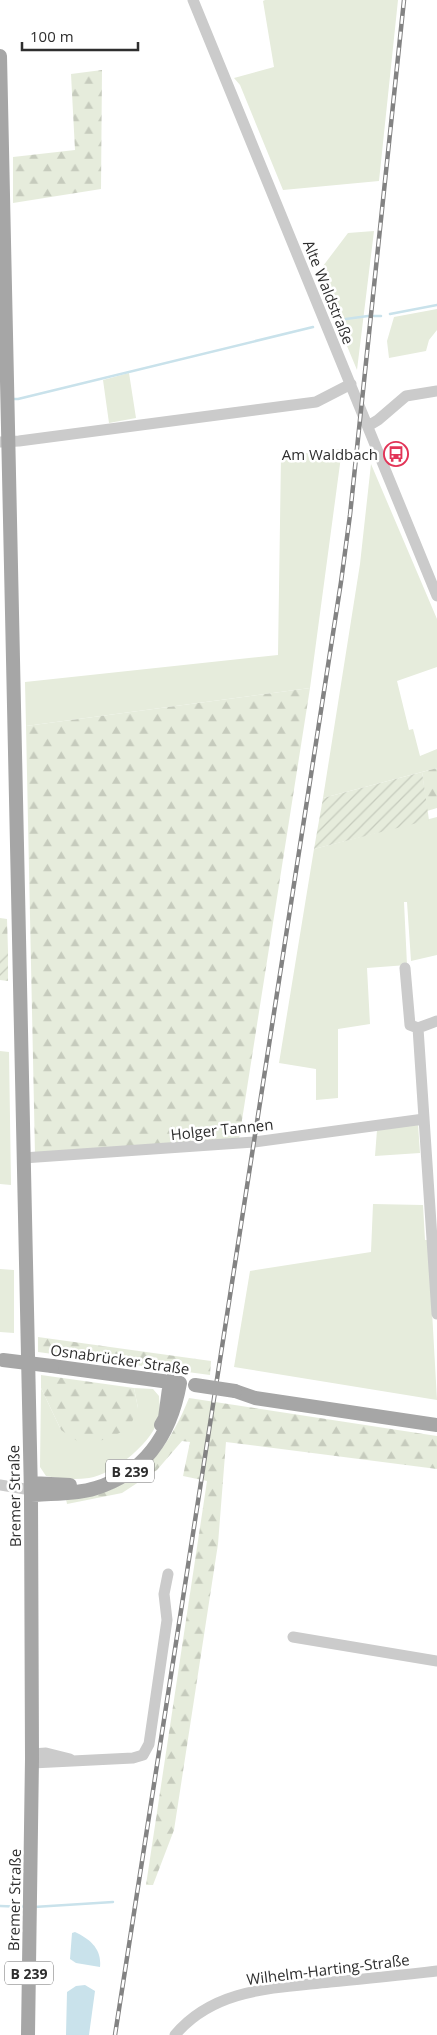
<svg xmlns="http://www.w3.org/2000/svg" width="437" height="2035" font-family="'Open Sans',sans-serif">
	<defs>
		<pattern id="forest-firs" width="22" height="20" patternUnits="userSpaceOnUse" patternTransform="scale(1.25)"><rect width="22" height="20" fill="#e6ecdc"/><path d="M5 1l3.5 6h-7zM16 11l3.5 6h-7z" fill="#c6cbbd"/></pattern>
		<pattern id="garden-furrows" width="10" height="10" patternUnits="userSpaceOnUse" patternTransform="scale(1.25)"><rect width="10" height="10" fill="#e6ecdc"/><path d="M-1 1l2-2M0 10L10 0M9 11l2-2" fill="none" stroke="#c6cbbd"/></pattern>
	</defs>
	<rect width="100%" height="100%" fill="#fff"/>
	<!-- grass -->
	<path fill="#e6ecdc" d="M 265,0 L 398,0 L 379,181 L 283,190 L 240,85 L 234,78 L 274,67 L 263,1 Z
		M 374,231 L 357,370 L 317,274 L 348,233 Z
		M 437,309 L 437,330 L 429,340 L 426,351 L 389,358 L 387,341 L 394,317 Z
		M 129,373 L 136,418 L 109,423 L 103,380 Z
		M 342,449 L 310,688 L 26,726 L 25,682 L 278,655 L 281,456 Z
		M 371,464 L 437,619 L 437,667 L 397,681 L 409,730 L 413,729 L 420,756 L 437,749 L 437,768 L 323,798 L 360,564 Z
		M 437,817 L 437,955 L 411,961 L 407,902 L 404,902 L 407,965 L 367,968 L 370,1024 L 338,1029 L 338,1098 L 316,1100 L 316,1069 L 279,1063 L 314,849 Z
		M 0,1051 L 9,1052 L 11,1185 L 0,1184 Z
		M 418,1124 L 420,1153 L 375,1156 L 377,1130 Z
		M 373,1204 L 423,1205 L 425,1240 L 428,1240 L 437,1400 L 234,1367 L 250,1271 L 371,1252 Z
		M 0,1269 L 14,1270 L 14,1333 L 0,1332 Z
		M 41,1388 L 61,1430 L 138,1408 L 134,1388 L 153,1389 L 159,1396 C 159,1402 161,1410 159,1416 C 155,1441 114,1474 89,1478 C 75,1480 60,1479 46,1476 L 40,1467 Z"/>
	<!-- forest -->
	<path fill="url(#forest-firs)" d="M 102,70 L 101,189 L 13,203 L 13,157 L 75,150 L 71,74 Z
		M 310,688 L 239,1139 L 35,1154 L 26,726 Z
		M 437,768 L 437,808 L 427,811 L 422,772 Z
		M 0,918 L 7,919 L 8,951 L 0,951 Z
		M 38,1337 L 211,1361 L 210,1375 L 38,1352 Z
		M 41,1375 L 134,1388 L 138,1408 L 129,1429 L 103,1440 L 80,1443 L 61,1430 L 41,1388 Z
		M 189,1398 L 437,1436 L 437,1469 L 226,1442 L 218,1544 L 174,1830 L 153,1885 L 146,1885 L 207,1481 L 183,1476 L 190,1442 L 182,1441 L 157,1470 L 122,1493 L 67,1504 L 66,1499 C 81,1496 98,1495 112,1489 C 152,1472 173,1437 189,1398 Z"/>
	<!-- garden -->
	<path fill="url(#garden-furrows)" d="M 422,772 L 429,820 L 314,849 L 323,798 Z
		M 0,951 L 8,951 L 8,981 L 0,980 Z"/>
	<!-- water -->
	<path fill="#c9e2eb" d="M 75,1932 C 90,1939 102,1949 100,1967 L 76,1963 L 70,1959 L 72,1933 Z
		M 85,1985 L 95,1991 L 89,2035 L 66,2035 L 67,1992 L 76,1986 Z"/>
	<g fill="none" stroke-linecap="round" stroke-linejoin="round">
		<!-- stream -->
		<path stroke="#c9e2eb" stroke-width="2.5" d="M 390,314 L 437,305
			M 374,316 L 381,316
			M 346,319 L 368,316
			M 336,322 L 341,320
			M 11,399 L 18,399 L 313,327
			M 0,1906 L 26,1907
			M 34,1907 L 113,1902"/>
		<!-- minor -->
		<path stroke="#cbcbcb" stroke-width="11" d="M 193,0 L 437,596
			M 368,426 L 378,420 L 406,396 L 437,391
			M 0,442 L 19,441 L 316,402 L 351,384
			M 405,968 L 410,1025 L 418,1028 L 437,1314
			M 418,1028 L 437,1021
			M 23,1158 L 254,1142 L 424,1119
			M 0,1485 L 31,1490
			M 293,1637 L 437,1661
			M 32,1754 L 46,1753 L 70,1759
			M 32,1763 L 133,1758 L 143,1755 L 149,1744 L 167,1620 L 164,1594 L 168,1574
			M 175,2035 C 214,1988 275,1988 330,1982 C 366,1979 401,1975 437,1971"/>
		<!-- major -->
		<path stroke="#a6a6a6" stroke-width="14" d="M 0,56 L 31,1495 L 32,1759 L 28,2035
			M 52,1366 L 177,1383
			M 235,1391 L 255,1398 L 437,1425
			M 161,1425 L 165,1418 L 170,1381
			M 31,1483 L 70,1485
			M 31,1495 C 51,1494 78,1494 96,1488 C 147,1472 171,1433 180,1383"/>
		<defs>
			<path id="rail" d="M 115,2035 L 341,582 L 350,515 L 404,0"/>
		</defs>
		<!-- rail casing -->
		<use href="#rail" stroke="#838383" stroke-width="4.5"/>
		<!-- rail -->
		<use href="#rail" stroke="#fff" stroke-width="2.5" stroke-dasharray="8" stroke-linecap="butt"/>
		<!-- major-bridge -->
		<path stroke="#a6a6a6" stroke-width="14" d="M 3,1360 L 52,1366
			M 195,1385 L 235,1391"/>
	</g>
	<!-- icons -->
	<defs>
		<symbol id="bus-ring" viewBox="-11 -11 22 22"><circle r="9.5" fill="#fff" stroke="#e23457" stroke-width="1.5"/><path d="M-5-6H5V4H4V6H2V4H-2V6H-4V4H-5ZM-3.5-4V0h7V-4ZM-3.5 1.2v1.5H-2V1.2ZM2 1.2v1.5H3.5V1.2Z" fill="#e23457"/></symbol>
	</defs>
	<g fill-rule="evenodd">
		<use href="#bus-ring" x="382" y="440" width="28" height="28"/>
	</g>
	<g text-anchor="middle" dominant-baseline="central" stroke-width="5" stroke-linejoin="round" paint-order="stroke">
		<!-- shield labels -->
		<g fill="#fff" stroke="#6d6d6d" stroke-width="1">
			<rect x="106" y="1459.5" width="48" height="23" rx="4"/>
			<rect x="5" y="1961.5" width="48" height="23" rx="4"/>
		</g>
		<g font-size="14" font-weight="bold" fill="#2e2e2e">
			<text x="130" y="1471">B 239</text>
			<text x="29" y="1973">B 239</text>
		</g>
		<!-- street labels -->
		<g font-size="15" fill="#2e2e2e" stroke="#fff">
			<text transform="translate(329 292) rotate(68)">Alte Waldstraße</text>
			<text transform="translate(222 1129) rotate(-6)">Holger Tannen</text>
			<text transform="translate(120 1359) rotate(8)">Osnabrücker Straße</text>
			<text transform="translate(14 1496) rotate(-91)">Bremer Straße</text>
			<text transform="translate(14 1900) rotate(-89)">Bremer Straße</text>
			<text transform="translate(328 1969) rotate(-7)">Wilhelm-Harting-Straße</text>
		</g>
		<!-- poi labels -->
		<g font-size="15" fill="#2e2e2e" stroke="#fff" text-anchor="end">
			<text x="378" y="454">Am Waldbach</text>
		</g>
	</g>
	<!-- scale -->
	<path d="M22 42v8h116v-8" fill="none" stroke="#2e2e2e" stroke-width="2.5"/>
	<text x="30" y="42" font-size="15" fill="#2e2e2e" stroke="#ffffff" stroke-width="4" paint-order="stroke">100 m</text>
</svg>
